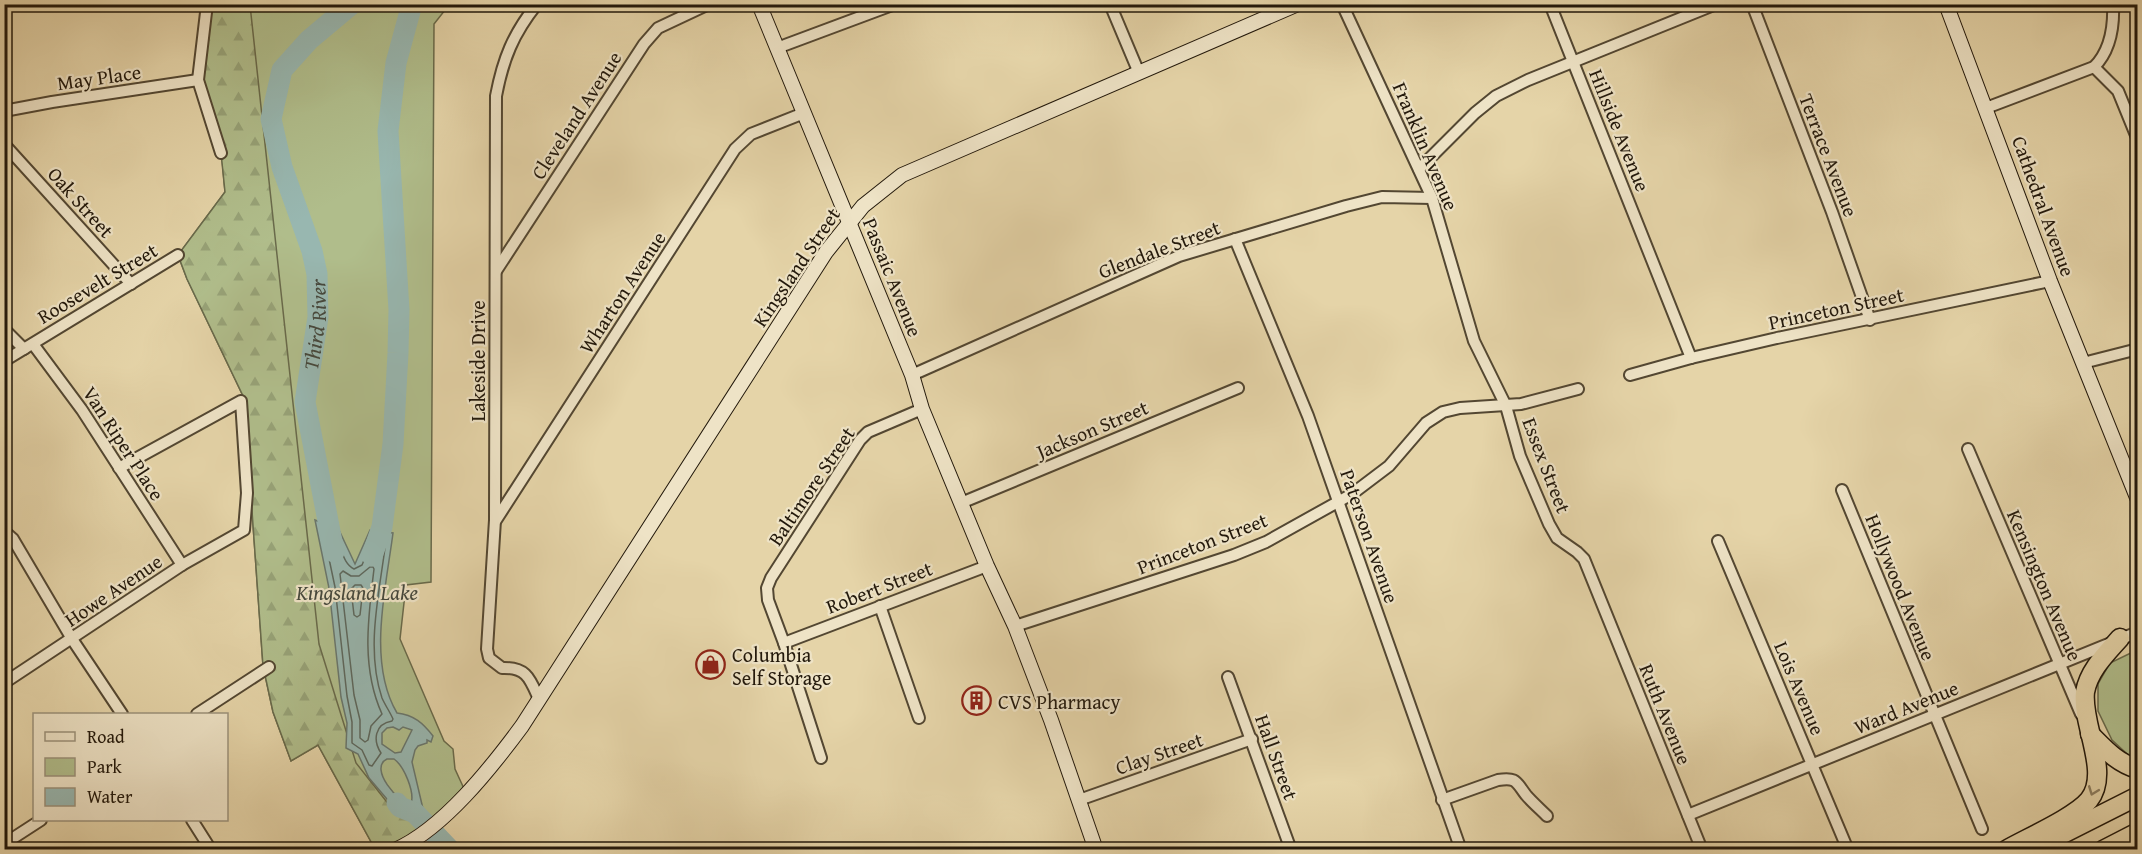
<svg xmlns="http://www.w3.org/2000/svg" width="2142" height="854" font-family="'Gentium Book Plus',serif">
  <defs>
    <pattern id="forest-firs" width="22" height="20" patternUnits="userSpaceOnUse" patternTransform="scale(1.5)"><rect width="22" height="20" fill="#b0bd8b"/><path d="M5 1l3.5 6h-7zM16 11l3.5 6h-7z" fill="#97a277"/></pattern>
  </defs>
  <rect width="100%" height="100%" fill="#e5d4a8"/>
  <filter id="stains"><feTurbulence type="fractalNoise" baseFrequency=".00333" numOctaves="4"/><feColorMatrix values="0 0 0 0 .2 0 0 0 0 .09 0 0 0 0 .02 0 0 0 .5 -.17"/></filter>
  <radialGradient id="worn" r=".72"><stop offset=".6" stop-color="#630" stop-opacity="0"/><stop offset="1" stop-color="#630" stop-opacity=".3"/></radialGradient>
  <g fill="#b0bd8b" stroke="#696a4b" stroke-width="1.5">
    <polygon points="208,5 449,5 434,24 431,582 406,585 400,639 444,741 453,749 455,769 466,793 435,823 426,814 387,849 375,849 318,745 291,761 273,712 263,666 244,398 187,279 178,255 225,192"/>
    <polygon points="2137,650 2137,763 2112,740 2098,711 2098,684 2110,663"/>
  </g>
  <polygon fill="url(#forest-firs)" stroke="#696a4b" stroke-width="1.5" points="208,5 250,5 319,644 356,763 397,815 413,822 421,835 395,849 375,849 318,745 291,761 273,712 263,666 244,398 187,279 178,255 225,192 221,153 199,81"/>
  <path fill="#98b7b0" stroke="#69776e" stroke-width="1.5" fill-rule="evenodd" d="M315,520l24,10 16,34 15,-34 23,3c-7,55 -26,129 4,180 17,2 26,10 36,23l-2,6 -4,-2v3l-9,3 -3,4 -3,12 12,51 -10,8 -6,-6 -8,-2 -8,-8 -23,-27 -11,-24 -12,-6 1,-25 -6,-26 -12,-109zM393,727l6,3 4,-3 9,3 -11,22 -6,1 -13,-9v-11l5,-5zM387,759h7c10,7 21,33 17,45 -12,0 -43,-36 -24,-45z"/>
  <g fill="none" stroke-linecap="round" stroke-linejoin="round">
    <g stroke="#5d685e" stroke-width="1.5">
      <path d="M329,532c13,7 11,30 25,37l8,-4 12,-28 9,1 3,2c-6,51 -21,108 -4,158 3,7 8,14 11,21l-1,2c-18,3 -19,20 -11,32l-9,13 -3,-1 -7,-15 -10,-7v-21l-5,-26 -12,-109 -11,-52z"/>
      <path d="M370,567h3l1,2c-6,49 -13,99 8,145l-11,12 -3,14 -3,2 -5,-4v-18l-6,-25 -14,-121 3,-3 8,5h8z"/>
      <polygon points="355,585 361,585 363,588 360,615 357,617 354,615 351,589"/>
    </g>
    <g stroke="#98b7b0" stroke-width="21">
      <path id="s1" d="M334,552l-29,-150 13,-85 -1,-43 -5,-23 -30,-84 -11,-48 11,-49 27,-30 43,-36"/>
      <polyline points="372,556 382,527 393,444 398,353 399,310 388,131 396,63 412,4"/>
      <polyline points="397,803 400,807 415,813 450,850"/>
    </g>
    <defs>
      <g id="street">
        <polyline points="207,4 198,80 221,153"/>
        <path d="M537,4c-24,30 -34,55 -41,92l-1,424 -8,129 2,9 13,10c25,-1 28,11 37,31"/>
        <polyline points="1110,4 1139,73"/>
        <polyline points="1342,4 1432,198 1474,341 1506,406 1520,456 1549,524 1557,538 1577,552 1584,559 1702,850"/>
        <polyline points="1550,4 1691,358"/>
        <polyline points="1752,4 1832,212 1870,320"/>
        <polyline points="777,48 895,4"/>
        <polyline points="2094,67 2118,91 2138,140"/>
        <path d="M1986,108l108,-41c16,-16 20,-41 19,-63"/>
        <polyline points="4,111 52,102 198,80"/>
        <polyline points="4,144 131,284"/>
        <polyline points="1419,169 1475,113 1496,96 1528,80 1716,4"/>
        <polyline points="1235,239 1308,416 1461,850"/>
        <polyline points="496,271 644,44 658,28 709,4"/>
        <polyline points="4,329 24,349"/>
        <polyline points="33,344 82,410 182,565"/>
        <polyline points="4,361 178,255"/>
        <polyline points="2083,363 2138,349"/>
        <polyline points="912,375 1179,256 1346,206 1382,197 1432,198"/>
        <polyline points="1630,375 1691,358 1777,338 2050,281"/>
        <polyline points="1968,449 2081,714"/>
        <polyline points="1842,490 1982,829"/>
        <polyline points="961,503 1238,388"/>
        <polyline points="496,520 735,149 751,134 804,113"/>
        <polyline points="4,531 13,539 72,639 122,714"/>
        <polyline points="1718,541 1848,850"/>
        <polyline points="880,606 919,718"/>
        <polyline points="1015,626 1234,555 1266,542 1352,494 1389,466 1426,423 1443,412 1460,408 1521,404 1578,389"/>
        <polyline points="784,643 987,566"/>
        <polyline points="1228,677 1291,850"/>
        <polyline points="4,683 182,565 244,530 247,493 241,401 119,468"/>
        <polyline points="197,714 269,667"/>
        <polyline points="821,758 784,643 768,600 767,588 771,578 860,440 868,432 922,409"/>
        <polyline points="1079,800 1252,739"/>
        <path d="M1442,800l56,-20c19,-3 18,2 28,15 6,7 14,14 21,21"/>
        <polyline points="1688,815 2138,632"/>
        <polyline points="192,820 211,850"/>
        <polyline points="4,844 41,820"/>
      </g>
      <g id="secondary">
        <polyline points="759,4 912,375 922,409 987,566 1015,626 1051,720 1096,850"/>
        <polyline points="1946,4 2050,281 2138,500"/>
        <path d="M395,850c48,-21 96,-82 127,-124l304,-474 37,-46 39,-31 396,-171"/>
      </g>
      <g id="highway">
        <path d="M2090,734c15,15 27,29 48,35"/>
        <path d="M2006,850c21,-12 69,-33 83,-50 22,-27 -8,-76 -4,-108 4,-22 21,-38 35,-54"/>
        <polyline points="2031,850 2138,796"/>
        <polyline points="2103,850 2138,832"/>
      </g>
    </defs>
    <use href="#street" stroke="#534732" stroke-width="14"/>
    <use href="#secondary" stroke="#22180b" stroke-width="16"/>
    <use href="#highway" stroke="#22180b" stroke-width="21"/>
    <use href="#street" stroke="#eee3c6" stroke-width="10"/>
    <use href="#secondary" stroke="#eee3c6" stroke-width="14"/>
    <use href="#highway" stroke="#e5d4a8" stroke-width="18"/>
  </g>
  <defs><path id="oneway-chevron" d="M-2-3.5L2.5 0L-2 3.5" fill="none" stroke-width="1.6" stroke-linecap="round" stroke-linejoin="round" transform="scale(1.5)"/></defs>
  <use stroke="#8d7f61" href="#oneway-chevron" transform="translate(2093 791) rotate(111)"/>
  <defs>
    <symbol id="shop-ring" viewBox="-11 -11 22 22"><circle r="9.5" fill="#eee3c6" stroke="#8f2418" stroke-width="1.5"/><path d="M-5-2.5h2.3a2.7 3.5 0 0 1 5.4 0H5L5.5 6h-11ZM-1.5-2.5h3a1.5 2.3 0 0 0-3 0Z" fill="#8f2418"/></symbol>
    <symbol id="building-ring" viewBox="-11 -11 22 22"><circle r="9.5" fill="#eee3c6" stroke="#8f2418" stroke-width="1.5"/><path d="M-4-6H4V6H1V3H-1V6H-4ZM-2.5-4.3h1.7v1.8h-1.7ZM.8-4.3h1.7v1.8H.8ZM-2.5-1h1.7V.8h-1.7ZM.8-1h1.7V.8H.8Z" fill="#8f2418"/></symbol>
  </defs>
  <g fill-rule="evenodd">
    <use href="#shop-ring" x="694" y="648" width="33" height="33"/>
    <use href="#building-ring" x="960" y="684" width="33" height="33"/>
  </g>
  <g text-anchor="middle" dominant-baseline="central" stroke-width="4.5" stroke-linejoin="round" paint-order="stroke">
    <g font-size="20" fill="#22180b" stroke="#eee3c6">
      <text transform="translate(99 77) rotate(-8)">May Place</text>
      <text transform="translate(576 115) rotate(-57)">Cleveland Avenue</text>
      <text transform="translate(1620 130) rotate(68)">Hillside Avenue</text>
      <text transform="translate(1426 146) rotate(67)">Franklin Avenue</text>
      <text transform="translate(1829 155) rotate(69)">Terrace Avenue</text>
      <text transform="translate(81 202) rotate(48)">Oak Street</text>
      <text transform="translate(2044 206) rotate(70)">Cathedral Avenue</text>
      <text transform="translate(1159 249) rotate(-21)">Glendale Street</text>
      <text transform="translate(796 267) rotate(-56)">Kingsland Street</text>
      <text transform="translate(893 277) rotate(68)">Passaic Avenue</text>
      <text transform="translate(97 283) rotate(-31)">Roosevelt Street</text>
      <text transform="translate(622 292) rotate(-57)">Wharton Avenue</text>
      <text transform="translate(1836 308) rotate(-12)">Princeton Street</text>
      <text transform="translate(477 361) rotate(-90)">Lakeside Drive</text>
      <text transform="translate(1092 429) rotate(-23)">Jackson Street</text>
      <text transform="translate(124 443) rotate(57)">Van Riper Place</text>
      <text transform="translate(1547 465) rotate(69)">Essex Street</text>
      <text transform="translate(811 486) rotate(-56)">Baltimore Street</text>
      <text transform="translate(1370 536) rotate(71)">Paterson Avenue</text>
      <text transform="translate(1202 543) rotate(-21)">Princeton Street</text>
      <text transform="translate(2045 585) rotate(67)">Kensington Avenue</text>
      <text transform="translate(879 587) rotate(-21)">Robert Street</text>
      <text transform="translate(1901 587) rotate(68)">Hollywood Avenue</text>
      <text transform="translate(113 590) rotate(-34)">Howe Avenue</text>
      <text transform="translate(1800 688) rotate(67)">Lois Avenue</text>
      <text transform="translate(1906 707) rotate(-22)">Ward Avenue</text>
      <text transform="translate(1666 714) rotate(68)">Ruth Avenue</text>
      <text transform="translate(1159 753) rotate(-19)">Clay Street</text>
      <text transform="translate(1277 757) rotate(70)">Hall Street</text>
    </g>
    <g font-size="20" fill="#22180b" stroke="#eee3c6" text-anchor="start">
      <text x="732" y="654">Columbia<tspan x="732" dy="23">Self Storage</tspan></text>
      <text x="998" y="701">CVS Pharmacy</text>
    </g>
    <g font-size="21" font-style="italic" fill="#45483d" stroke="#eee3c6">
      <text stroke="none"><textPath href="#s1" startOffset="231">Third River</textPath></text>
      <text x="357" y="592">Kingsland Lake</text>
    </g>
  </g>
  <rect width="2142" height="854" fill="none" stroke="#e5d4a8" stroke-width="24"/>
  <rect x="6" y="6" width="2130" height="842" fill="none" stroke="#22180b" stroke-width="3"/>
  <rect x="12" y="12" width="2118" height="830" fill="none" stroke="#22180b" stroke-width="1.5"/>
  <rect x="33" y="713" width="195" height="108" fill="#eee3c6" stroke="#9c927b" stroke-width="1.5"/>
  <rect x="45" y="732" width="30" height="9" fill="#eee3c6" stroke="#9c927b" stroke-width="1.5"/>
  <text x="87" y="743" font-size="18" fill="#22180b">Road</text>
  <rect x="45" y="758" width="30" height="18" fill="#b0bd8b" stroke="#9c927b" stroke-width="1.5"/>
  <text x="87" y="773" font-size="18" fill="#22180b">Park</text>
  <rect x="45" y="788" width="30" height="18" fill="#98b7b0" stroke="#9c927b" stroke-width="1.5"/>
  <text x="87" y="803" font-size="18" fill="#22180b">Water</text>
  <rect width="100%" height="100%" filter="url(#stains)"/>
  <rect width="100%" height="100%" fill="url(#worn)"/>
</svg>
